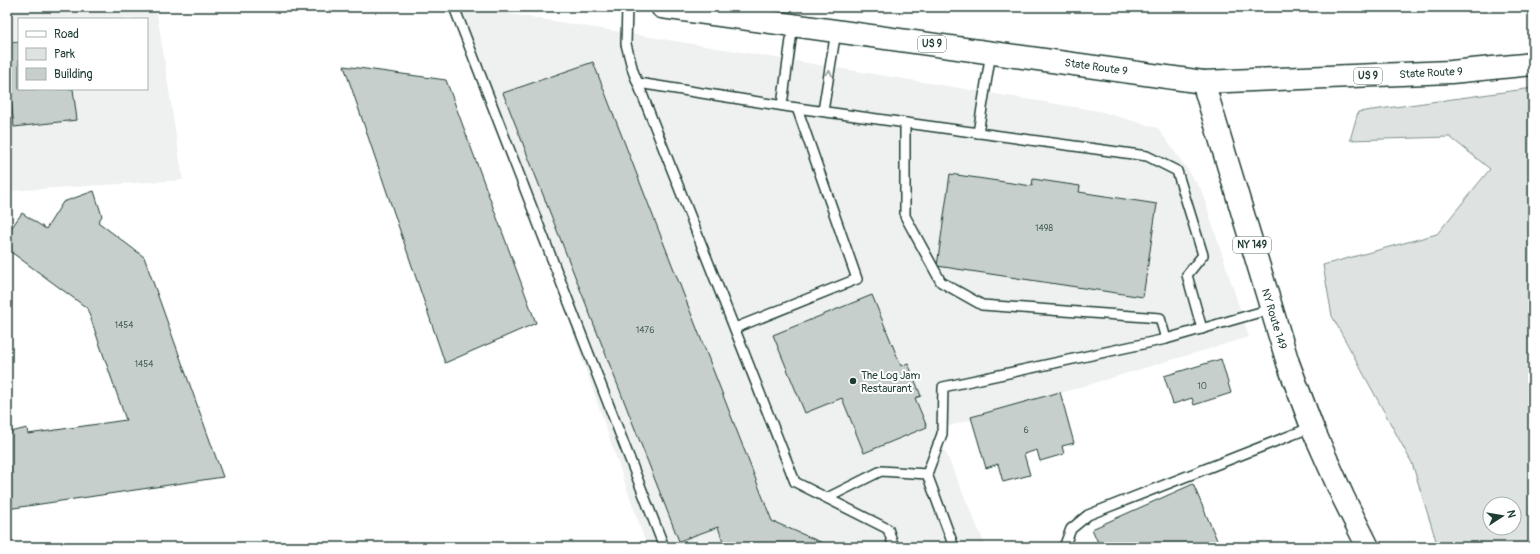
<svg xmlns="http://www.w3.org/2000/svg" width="1540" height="554" font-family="Pangolin,sans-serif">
  <rect width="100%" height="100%" fill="#fff"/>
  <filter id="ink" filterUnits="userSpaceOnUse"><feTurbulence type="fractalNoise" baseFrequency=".025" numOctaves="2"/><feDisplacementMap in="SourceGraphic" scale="8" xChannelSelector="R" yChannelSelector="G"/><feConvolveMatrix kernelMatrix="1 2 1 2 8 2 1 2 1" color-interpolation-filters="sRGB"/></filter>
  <g filter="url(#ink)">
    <g fill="#eef1f0" fill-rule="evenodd">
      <path d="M7,7h149l27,173 -176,11zM19,19h128v70h-128z"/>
      <polygon points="461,7 468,7 1099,111 1158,128 1201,189 1249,337 936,430 986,547 647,547"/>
    </g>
    <path fill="#dee3e2" stroke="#7e908b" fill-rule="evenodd" d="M1533,88v459h-95l-26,-84 -80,-147 -9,-51 114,-31 53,-65 -40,-32 -100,3 8,-28zM1490,504h24v24h-24z"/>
    <g fill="#c7cfcc" stroke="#1f3d34">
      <polygon points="19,42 19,89 73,89 77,120 14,127 7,63 7,43"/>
      <polygon points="593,62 772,521 832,547 725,547 718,527 679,541 503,93"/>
      <polygon points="344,66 446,80 536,323 445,363"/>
      <polygon points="950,174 1032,186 1033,179 1080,186 1079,192 1157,204 1143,297 937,266"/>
      <polygon points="94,191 102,216 98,222 144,257 223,477 7,509 7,433 27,428 28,434 126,420 87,308 7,249 7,234 22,213 46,229 63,202"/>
      <polygon points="872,295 901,366 908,363 921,396 915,398 927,427 864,453 842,398 805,413 773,335"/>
      <polygon points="1221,359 1231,393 1194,405 1192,398 1173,404 1164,376"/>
      <polygon points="1060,392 1074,443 1062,446 1064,454 1040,461 1037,450 1024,454 1030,475 1003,482 998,464 986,468 971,417"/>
      <polygon points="1193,484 1220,547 1100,547 1092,529"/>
    </g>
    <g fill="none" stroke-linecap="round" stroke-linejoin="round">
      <defs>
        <g id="service">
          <polyline points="454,7 664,547"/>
          <polyline points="627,7 626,44 633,71 795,482 888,529 894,547"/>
          <polyline points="638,83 797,108 1147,156 1177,171 1203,255 1187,275 1202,329"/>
          <polyline points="782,105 793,25"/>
          <polyline points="823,111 836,31"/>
          <polyline points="905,123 905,216 941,282 982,305 1160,318 1166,339"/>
          <polyline points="978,133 991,52"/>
          <polyline points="735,328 857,279 797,108"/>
          <polyline points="927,474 942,434 943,387 1166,339 1271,309"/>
          <polyline points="827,498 881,471 927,474 954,547"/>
          <polyline points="1064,547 1071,529 1088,515 1312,427"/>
        </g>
        <polyline id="primary" points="1203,82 1451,72 1533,64"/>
        <polyline id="trunk" points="662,7 1203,82 1288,363 1312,427 1343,497 1368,547"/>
      </defs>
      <use href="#service" stroke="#1f3d34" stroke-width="12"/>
      <use href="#primary" stroke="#1f3d34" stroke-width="25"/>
      <use href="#trunk" stroke="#1f3d34" stroke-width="25"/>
      <use href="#service" stroke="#fff" stroke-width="9"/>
      <use href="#primary" stroke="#fff" stroke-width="22"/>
      <use href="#trunk" stroke="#fff" stroke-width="22"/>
    </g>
    <defs><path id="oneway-chevron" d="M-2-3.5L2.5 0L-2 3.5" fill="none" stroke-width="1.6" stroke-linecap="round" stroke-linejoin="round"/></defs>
    <use stroke="#8f9e9a" href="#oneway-chevron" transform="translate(829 73) rotate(-81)"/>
  </g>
  <circle fill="#1f3d34" stroke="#fff" stroke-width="1.5" cx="853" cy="381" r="4"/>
  <g text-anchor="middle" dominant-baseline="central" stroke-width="4" stroke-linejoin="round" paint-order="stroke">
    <g font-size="9" fill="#49625a">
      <text x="1044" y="228">1498</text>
      <text x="124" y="325">1454</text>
      <text x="645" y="330">1476</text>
      <text x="144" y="364">1454</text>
      <text x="1202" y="386">10</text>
      <text x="1026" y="430">6</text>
    </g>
    <g fill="#fff" stroke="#627771" stroke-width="1">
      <rect x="918" y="36" width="28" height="16" rx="3"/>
      <rect x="1354" y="68" width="28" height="16" rx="3"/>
      <rect x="1233" y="237" width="38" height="16" rx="3"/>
    </g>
    <g font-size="10" font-weight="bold" fill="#1f3d34">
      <text x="932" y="44">US 9</text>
      <text x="1368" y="76">US 9</text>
      <text x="1252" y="245">NY 149</text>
    </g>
    <g font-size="11" fill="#1f3d34" stroke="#fff">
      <text transform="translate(1096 67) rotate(8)">State Route 9</text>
      <text transform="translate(1431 73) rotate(-3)">State Route 9</text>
      <text transform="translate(1274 319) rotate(73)">NY Route 149</text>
    </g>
    <g font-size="11" fill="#1f3d34" stroke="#fff" text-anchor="start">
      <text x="861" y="375">The Log Jam<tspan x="861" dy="13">Restaurant</tspan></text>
    </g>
  </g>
  <rect width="1540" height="554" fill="none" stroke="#fff" stroke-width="24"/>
  <rect x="12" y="12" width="1516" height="530" fill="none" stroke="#1f3d34" stroke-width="1.5" filter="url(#ink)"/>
  <rect x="18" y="18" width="130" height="72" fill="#ffffff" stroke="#a5b1ae"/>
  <rect x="26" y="31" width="20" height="6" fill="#ffffff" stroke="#a5b1ae"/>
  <text x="54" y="38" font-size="12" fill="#1f3d34">Road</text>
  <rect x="26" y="48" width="20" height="12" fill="#dee3e2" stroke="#a5b1ae"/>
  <text x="54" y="58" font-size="12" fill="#1f3d34">Park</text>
  <rect x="26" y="68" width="20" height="12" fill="#c7cfcc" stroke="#a5b1ae"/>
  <text x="54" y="78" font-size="12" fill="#1f3d34">Building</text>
  <g transform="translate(1502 516) rotate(78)"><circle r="19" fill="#ffffff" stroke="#a5b1ae"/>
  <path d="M0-3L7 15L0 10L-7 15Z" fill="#1f3d34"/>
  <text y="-6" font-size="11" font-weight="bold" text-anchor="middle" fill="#1f3d34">N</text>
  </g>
</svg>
